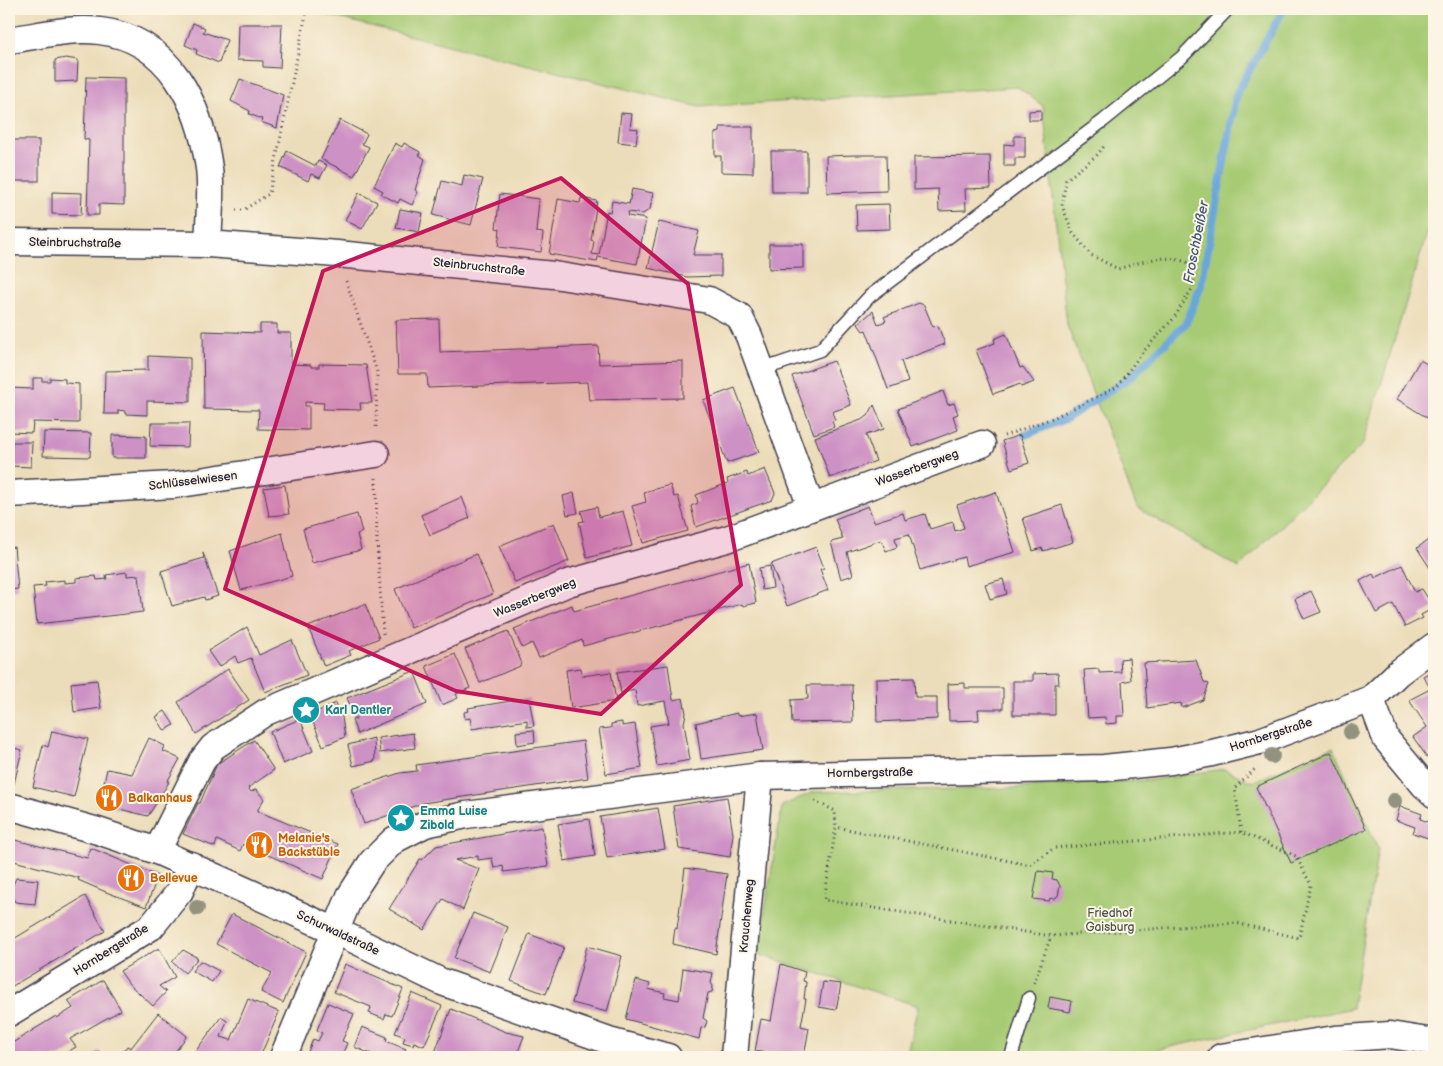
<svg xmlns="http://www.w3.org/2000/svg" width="1443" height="1066" font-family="'Balsamiq Sans',sans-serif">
  <rect width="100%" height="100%" fill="#fcf5e5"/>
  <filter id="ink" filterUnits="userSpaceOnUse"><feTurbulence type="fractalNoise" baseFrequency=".02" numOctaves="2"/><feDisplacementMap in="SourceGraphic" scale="10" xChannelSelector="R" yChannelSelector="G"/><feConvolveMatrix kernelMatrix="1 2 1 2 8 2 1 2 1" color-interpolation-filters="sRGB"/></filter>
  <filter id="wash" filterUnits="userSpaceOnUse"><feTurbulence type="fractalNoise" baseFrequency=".0096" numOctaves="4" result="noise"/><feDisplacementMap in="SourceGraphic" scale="20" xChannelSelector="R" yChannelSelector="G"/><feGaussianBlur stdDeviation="1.12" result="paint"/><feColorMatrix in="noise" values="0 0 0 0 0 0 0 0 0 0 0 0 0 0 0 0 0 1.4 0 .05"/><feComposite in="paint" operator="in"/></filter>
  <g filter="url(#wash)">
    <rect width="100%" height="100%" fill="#ecddba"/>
    <g fill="#a7cb75" stroke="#647658">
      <polygon points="314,9 1434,9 1434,210 1363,444 1239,568 1137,508 1067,325 1043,106 1018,87 699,107 318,13"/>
      <polygon points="1333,747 1378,849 1352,1008 1123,1057 906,1057 918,1006 758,954 782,806 813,792 1018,788 1151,780 1224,769 1252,782"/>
    </g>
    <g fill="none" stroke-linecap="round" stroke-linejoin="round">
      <polyline stroke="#69a6da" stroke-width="8" points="1025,435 1067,418 1131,377 1186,323 1201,286 1237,92 1284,9"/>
    </g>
    <g id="blocks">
      <g fill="#cd91c5">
        <polygon points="193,23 205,28 203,32 227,40 219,63 196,54 197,50 185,45"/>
        <polygon points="238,24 282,24 280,68 263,67 263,61 237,60"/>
        <polygon points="66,58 78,60 77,81 55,82 55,60"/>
        <polygon points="86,77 124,78 124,205 99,204 99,215 87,215 89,140 84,139"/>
        <polygon points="240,79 283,95 277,128 261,122 262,119 249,114 250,111 231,101"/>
        <polygon points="1041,110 1041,120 1029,120 1029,111"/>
        <polygon points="621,113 632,114 630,128 638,129 636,144 618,142"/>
        <polygon points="340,120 367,134 362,144 369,147 354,176 321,159"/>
        <polygon points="720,127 753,127 753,173 721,172 721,156 715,156 715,133 720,132"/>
        <polygon points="1014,136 1025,136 1025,158 1015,158 1015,166 1004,166 1004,144 1014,145"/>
        <rect x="9" y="140" width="30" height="41"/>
        <polygon points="395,143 402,147 404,143 420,152 419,155 425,159 415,190 418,192 412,205 400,199 398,203 381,194 383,191 374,186"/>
        <polygon points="287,151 316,166 318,161 327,165 320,178 311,174 308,181 280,167"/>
        <polygon points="771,151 807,151 807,192 772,192"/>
        <polygon points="856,155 886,155 887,191 827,193 826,156"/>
        <polygon points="990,156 991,188 965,189 966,210 939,211 938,189 914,190 914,157"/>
        <polygon points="464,175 483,179 471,225 433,215 442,181 462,186"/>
        <polygon points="632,189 653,193 650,209 643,214 628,212 627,216 646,219 637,264 598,257 597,262 549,254 558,199 580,203 581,198 597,201 591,240 594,241 592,254 599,255 607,211 610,212 612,201 629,204"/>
        <polygon points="52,192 82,193 81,215 52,214"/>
        <polygon points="359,193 377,202 362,229 345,220"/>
        <polygon points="500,194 539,199 536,232 543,233 541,252 498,247 500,229 496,228"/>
        <polygon points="889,204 890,229 857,230 856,205"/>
        <polygon points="400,209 423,213 419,232 396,228"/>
        <polygon points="659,222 699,231 693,255 721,255 721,276 687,277 648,268"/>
        <polygon points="769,244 803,244 803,268 769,269"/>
        <polygon points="919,303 924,305 933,327 938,326 945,344 901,361 908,382 888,389 866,330 863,331 858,324 873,311 878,324 886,321 884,317"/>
        <polygon points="439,319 440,352 598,346 599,364 683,361 683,398 589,400 587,382 428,388 427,374 398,374 396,320"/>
        <polygon points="260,324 277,324 277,333 291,333 291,364 311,365 311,367 319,367 319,364 366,365 372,403 360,403 361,410 323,409 324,403 305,402 305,406 309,406 309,430 258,429 259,410 204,409 203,331 260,333"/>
        <polygon points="1006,334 1020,368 1023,367 1034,382 1021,387 1020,384 993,394 976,350 995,343 994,339"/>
        <polygon points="148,356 190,358 190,402 147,401 147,415 125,414 125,411 118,410 118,414 104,414 105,371 148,370"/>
        <polygon points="1420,360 1434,368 1434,422 1397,399"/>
        <polygon points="834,361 851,405 832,412 835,420 832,421 834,427 814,434 792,376"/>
        <polygon points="33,378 42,378 42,381 50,381 50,378 65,379 65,383 79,384 79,423 33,422 32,433 9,432 9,388 33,389"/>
        <polygon points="735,388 759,452 727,463 703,400"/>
        <polygon points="943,391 948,405 954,403 958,414 953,416 958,430 913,447 898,409"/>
        <polygon points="874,405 884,429 866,435 876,461 830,478 815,437 861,420 868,416"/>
        <polygon points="151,423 189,423 188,447 150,446"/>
        <polygon points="44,432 91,433 90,457 43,456"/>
        <polygon points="112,435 146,436 146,458 112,458"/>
        <polygon points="1020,435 1029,463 1011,469 1002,441"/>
        <polygon points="12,442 32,442 31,467 11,466"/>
        <polygon points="765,469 775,493 772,500 696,527 691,506 698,503 696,495 728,483 727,479 747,472 748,476"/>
        <polygon points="285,485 289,514 269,516 264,488"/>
        <polygon points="670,485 674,497 678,496 688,531 643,543 632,506 646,502 644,492"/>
        <polygon points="996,492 1015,552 966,566 964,557 920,570 909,534 895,538 897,547 886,551 881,540 847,552 853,575 841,579 831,542 843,539 835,519 868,506 874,522 903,513 905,520 925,514 930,529 953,522 955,531 964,528 957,505"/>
        <polygon points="574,493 578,513 567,515 563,496"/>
        <polygon points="462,497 470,518 430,535 421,515"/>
        <polygon points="1062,505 1073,542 1043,551 1042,548 1033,551 1023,518"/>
        <polygon points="597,507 599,517 623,511 632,546 587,558 579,522 584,521 581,511"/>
        <polygon points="357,514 362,532 357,534 361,550 312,563 303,529"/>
        <polygon points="554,523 569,561 515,583 499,546"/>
        <polygon points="282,533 292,576 241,590 230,551"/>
        <polygon points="1434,536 1434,574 1417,548"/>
        <polygon points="14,547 18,589 9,590 9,548"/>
        <polygon points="816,547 824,568 820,569 828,590 787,606 771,564"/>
        <polygon points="203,553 218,596 205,600 204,597 172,606 161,571 204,558"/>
        <polygon points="476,554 493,594 411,628 395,589"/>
        <polygon points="749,563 756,603 743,606 742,604 583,646 582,640 539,658 532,643 522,648 514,629 572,605 574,611"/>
        <polygon points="1402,565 1415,592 1422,589 1434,608 1421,615 1423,618 1405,627 1393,604 1376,613 1360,581 1373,574 1375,578"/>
        <polygon points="770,566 773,588 762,590 759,568"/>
        <polygon points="127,572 127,576 139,575 143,612 37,624 33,587 46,586 45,582 65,580 65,583 76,582 76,578 96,576 97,580 107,579 106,575"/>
        <polygon points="1003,579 1007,594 990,599 985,584"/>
        <polygon points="1311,591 1321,612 1304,619 1295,599"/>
        <polygon points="365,604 379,638 349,651 351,655 324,666 308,627"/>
        <polygon points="247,627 259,655 292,640 307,675 265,692 251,658 238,663 235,656 219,667 208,651"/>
        <polygon points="508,631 521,661 520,666 480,683 465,649"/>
        <polygon points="455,654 470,688 456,694 458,698 442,705 426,666"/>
        <polygon points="1129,658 1131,680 1122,682 1124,716 1117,716 1117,723 1106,724 1105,717 1088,718 1084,670 1099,669 1099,673 1121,672 1120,659"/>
        <polygon points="1196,660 1204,682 1209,684 1203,700 1182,708 1181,703 1147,708 1144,663"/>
        <polygon points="668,665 673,700 683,698 686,713 684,723 690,760 657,766 650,726 669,723 665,701 637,706 635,690 621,693 617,672"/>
        <polygon points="581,668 582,676 611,672 616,701 571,708 566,670"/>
        <polygon points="228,669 249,700 196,734 178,702"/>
        <polygon points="1434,670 1434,683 1429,686 1423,676"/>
        <polygon points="414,671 427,704 357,734 352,720 356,719 347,698"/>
        <polygon points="1058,673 1059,684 1055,684 1055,715 1013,715 1013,681 1033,681 1033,674"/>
        <polygon points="914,678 915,697 937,697 937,719 877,722 876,679"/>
        <polygon points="97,680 101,708 74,712 71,683"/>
        <polygon points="965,683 965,688 1003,688 1003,709 978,709 979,720 949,721 948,684"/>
        <polygon points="807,685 852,685 853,722 792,723 791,700 808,699"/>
        <polygon points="1434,687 1434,750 1427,757 1413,737 1427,727 1409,700"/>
        <polygon points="529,698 534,726 527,727 527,720 472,729 470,718 465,719 464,712 469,711 468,708"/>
        <polygon points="336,703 342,717 345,737 323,746 310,715"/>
        <polygon points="165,711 174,725 165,731 156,717"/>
        <polygon points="737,713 737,716 757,713 763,750 701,759 696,723"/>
        <polygon points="300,719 313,751 283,764 270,732"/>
        <polygon points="622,722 622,726 635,724 642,768 606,774 599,729 611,728 611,724"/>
        <polygon points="534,730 535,742 517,745 516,732"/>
        <polygon points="52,731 88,739 74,797 33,787 43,745 48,747"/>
        <polygon points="413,733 415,748 380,753 378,738"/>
        <polygon points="149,738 165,746 163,751 180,759 167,782 169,782 148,816 99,804 107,769 132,774"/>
        <polygon points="374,738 375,761 353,766 348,745"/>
        <polygon points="254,740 274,770 248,788 251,792 256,789 264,799 257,811 338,844 323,879 243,844 240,851 217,840 215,847 183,834 198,803 200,803 217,764"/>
        <polygon points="583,741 588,778 423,803 364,824 351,789 400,773 417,771 416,765"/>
        <polygon points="9,747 22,750 14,784 9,783"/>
        <polygon points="1331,752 1366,829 1291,863 1256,787"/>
        <polygon points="727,797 733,834 730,857 679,849 673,806"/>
        <polygon points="1400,806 1422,814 1420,819 1434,824 1434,840 1413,833 1415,827 1396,820"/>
        <polygon points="658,808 665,849 607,858 600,817"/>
        <polygon points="589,819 595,856 564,861 558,824"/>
        <polygon points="542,827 548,866 504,872 503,866 494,868 492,858 478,860 478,856 455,860 479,869 463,910 443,899 424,930 389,909 420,859 422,860 436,846"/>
        <polygon points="9,832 11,839 87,858 91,848 158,876 146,907 106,892 78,880 79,878 10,860 9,864"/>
        <polygon points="685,868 727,874 716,954 673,944 675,928 677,929"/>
        <polygon points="1038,871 1053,873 1052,879 1057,880 1060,886 1058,896 1054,899 1050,898 1049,901 1033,899"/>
        <polygon points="16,878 38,880 35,904 15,902 10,892"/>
        <polygon points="85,896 105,931 9,988 9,934 12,940"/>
        <polygon points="473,913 508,927 490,972 454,958"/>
        <polygon points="232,914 306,952 283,1003 261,992 272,973 216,944"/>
        <polygon points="529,934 564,947 546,994 511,981"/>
        <polygon points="587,946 622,956 607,1012 572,1003"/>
        <polygon points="159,948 175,977 159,986 166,992 153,1006 129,984 120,971"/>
        <polygon points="183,950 198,958 185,973 172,962"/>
        <polygon points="200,961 219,971 212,982 192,971"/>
        <polygon points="345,964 403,989 392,1016 386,1014 384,1019 369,1013 371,1007 334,992"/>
        <polygon points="781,964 805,972 803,981 806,982 804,999 806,999 801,1026 809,1028 804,1057 789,1057 755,1051 761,1019 771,1021"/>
        <polygon points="683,968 713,973 711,983 713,986 712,992 708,993 703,1018 707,1021 705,1027 701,1028 699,1039 626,1019 636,980 650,984 648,989 665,993 664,997 679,1000"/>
        <polygon points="103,980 121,1010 70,1039 76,1047 59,1057 9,1057 9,1045 56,1016 57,1018 73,1008 68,1001"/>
        <polygon points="823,982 841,984 836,1010 819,1007"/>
        <polygon points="412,993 442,1006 424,1046 414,1042 413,1045 403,1042 405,1037 395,1033"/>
        <polygon points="1050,997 1072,1001 1070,1012 1048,1008"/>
        <polygon points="248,999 279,1012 260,1057 208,1057 195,1052 221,1017 227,1021 221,1037 231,1040"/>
        <polygon points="328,1003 354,1014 342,1041 347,1043 341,1057 306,1057 313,1039 318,1041 322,1033 317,1030"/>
        <polygon points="451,1009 506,1032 524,1036 516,1057 481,1057 472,1054 471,1057 440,1057 434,1055"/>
        <polygon points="158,1013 187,1036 171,1057 118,1057 127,1046 131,1048"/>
        <polygon points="362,1027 387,1037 386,1041 406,1049 402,1057 379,1057 354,1047"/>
        <polygon points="98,1051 106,1057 92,1057"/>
      </g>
    </g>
  </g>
  <g filter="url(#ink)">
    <use href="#blocks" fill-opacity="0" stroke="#403e4e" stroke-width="1"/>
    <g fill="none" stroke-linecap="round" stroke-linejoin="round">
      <defs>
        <g id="lane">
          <polyline points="761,370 820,350 870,296 1103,121 1182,57 1228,9"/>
          <polyline points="1011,1057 1029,998"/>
        </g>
        <g id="street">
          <path d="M9,40c29,-4 61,-13 91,-9 70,8 100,73 109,137 3,24 0,51 -1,76"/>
          <polyline points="9,242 208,244 337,254 554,275 709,300 739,316 749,336 811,507"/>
          <polyline points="9,494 174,485 376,454"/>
          <polyline points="1371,699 1386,739 1424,785 1434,794"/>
          <polyline points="9,806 98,831 157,851 336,931 442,982 609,1041 668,1057"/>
          <polyline points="157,851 202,761 213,747 266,712 568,583 727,539 982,444"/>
          <polyline points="9,1013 151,927 180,891 191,865"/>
          <polyline points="283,1057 350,896 372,862 394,840 425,824 466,815 760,776 1104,768 1171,761 1212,753 1260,741 1371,699 1398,673 1434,646"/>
          <polyline points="734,1057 760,776"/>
          <polyline points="1221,1057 1335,1039 1390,1035 1434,1042"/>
        </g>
      </defs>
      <use href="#lane" stroke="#403e4e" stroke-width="15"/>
      <use href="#street" stroke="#403e4e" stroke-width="29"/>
      <g stroke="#403e4e" stroke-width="3" stroke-dasharray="1 4" stroke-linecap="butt">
        <polyline points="236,210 243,210 269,194 307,9"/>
        <polyline points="346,281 377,372 376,429"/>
        <path d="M1004,436l51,-19 62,-30 24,-33 33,-36 18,-29 5,-22c-30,-16 -49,-7 -79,2l-27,-14 -18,-22 -11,-27 4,-26 31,-25 8,-10"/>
        <polyline points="376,478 377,541 383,634"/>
        <polyline points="815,801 835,811 836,827 824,900 1051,936 1236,923 1299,938 1311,885 1296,856 1241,832 1054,848 1030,865 836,827"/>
        <polyline points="1241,832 1235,788 1255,769"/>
        <polyline points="1432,926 1434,926"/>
        <polyline points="1034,983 1051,936"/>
      </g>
      <use href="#lane" stroke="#fff" stroke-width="12"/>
      <use href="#street" stroke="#fff" stroke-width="26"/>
    </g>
    <g fill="#93927e">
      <circle cx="1351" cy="732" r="8"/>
      <circle cx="1272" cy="756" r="8"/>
      <circle cx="1394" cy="801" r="8"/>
      <circle cx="197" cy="908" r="8"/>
    </g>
  </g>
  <path fill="#c2185b" fill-opacity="0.2" stroke="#c2185b" stroke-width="4" stroke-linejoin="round" d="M561,178l127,106 53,301 -140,129 -145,-23 -231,-102 98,-318z"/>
  <defs>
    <symbol id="sight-disc" viewBox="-11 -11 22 22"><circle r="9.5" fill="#0f9aa8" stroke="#fcf5e5"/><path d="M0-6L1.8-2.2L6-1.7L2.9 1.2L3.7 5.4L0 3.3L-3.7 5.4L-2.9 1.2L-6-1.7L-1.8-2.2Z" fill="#fff"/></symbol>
    <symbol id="restaurant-disc" viewBox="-11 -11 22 22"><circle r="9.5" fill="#e8710a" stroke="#fcf5e5"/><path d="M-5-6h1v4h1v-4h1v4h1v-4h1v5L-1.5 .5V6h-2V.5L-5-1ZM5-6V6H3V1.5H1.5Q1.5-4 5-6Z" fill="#fff"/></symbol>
  </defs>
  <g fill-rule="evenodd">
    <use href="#sight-disc" x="290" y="694" width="32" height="32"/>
    <use href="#restaurant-disc" x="93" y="782" width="32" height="32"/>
    <use href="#sight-disc" x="385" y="802" width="32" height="32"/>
    <use href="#restaurant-disc" x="243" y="829" width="32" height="32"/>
    <use href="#restaurant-disc" x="115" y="862" width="32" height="32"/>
  </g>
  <g text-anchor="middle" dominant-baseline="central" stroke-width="4" stroke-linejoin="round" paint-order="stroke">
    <g font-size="12" fill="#22223b" stroke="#fcf5e5">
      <text transform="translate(75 243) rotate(1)">Steinbruchstraße</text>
      <text transform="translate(479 267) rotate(6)">Steinbruchstraße</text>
      <text transform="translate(917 468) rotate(-20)">Wasserbergweg</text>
      <text transform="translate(193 481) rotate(-7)">Schlüsselwiesen</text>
      <text transform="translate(535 598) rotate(-22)">Wasserbergweg</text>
      <text transform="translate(1271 735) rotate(-18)">Hornbergstraße</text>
      <text transform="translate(870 773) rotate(-1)">Hornbergstraße</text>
      <text transform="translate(747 916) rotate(-85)">Krauchenweg</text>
      <text transform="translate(338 933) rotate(25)">Schurwaldstraße</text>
      <text transform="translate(111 950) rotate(-32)">Hornbergstraße</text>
    </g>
    <g font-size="12" font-weight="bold" fill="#0d838f" stroke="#fcf5e5" text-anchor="start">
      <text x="325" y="710">Karl Dentler</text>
      <text x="420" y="811">Emma Luise<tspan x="420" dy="14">Zibold</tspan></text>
    </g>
    <g font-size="12" font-weight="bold" fill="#c56008" stroke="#fcf5e5" text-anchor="start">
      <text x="128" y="798">Balkanhaus</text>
      <text x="278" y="838">Melanie's<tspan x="278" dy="14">Backstüble</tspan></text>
      <text x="150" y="878">Bellevue</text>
    </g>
    <g font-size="12" fill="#4a554c" stroke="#fcf5e5">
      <text x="1110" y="913">Friedhof<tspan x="1110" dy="14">Gaisburg</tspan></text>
    </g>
    <g font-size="14" font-style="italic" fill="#3e577b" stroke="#fcf5e5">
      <text transform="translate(1196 242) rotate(-79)">Froschbeißer</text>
    </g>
  </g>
  <rect width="1443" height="1066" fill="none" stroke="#fcf5e5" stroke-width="30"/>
</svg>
